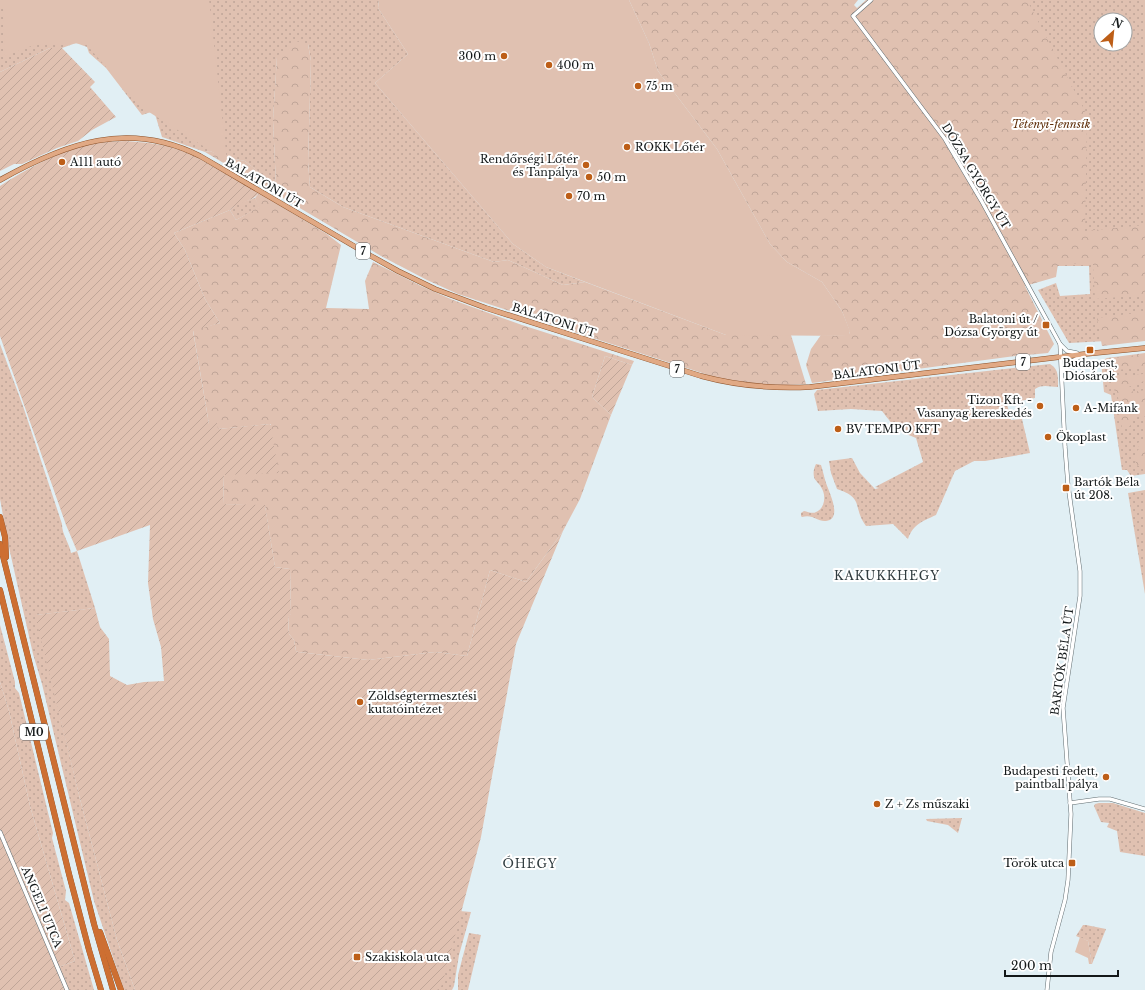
<svg xmlns="http://www.w3.org/2000/svg" width="1145" height="990" font-family="'Libre Baskerville',serif">
  <defs>
    <pattern id="grass-dots" width="8" height="8" patternUnits="userSpaceOnUse"><rect width="8" height="8" fill="#e0c1b1"/><path d="M2 2h.1M6 6h.1" fill="none" stroke="#bfa598" stroke-width="1.8" stroke-linecap="round"/></pattern>
    <pattern id="forest-crowns" width="20" height="18" patternUnits="userSpaceOnUse"><rect width="20" height="18" fill="#e0c1b1"/><path d="M2 6a3 3 0 1 1 6 0M12 15a3 3 0 1 1 6 0" fill="none" stroke="#bfa598"/></pattern>
    <pattern id="garden-furrows" width="10" height="10" patternUnits="userSpaceOnUse"><rect width="10" height="10" fill="#e0c1b1"/><path d="M-1 1l2-2M0 10L10 0M9 11l2-2" fill="none" stroke="#bfa598"/></pattern>
  </defs>
  <rect width="100%" height="100%" fill="#e1eff4"/>
  <g fill="url(#grass-dots)" fill-rule="evenodd">
    <polygon points="0,0 379,0 378,8 408,54 375,83 513,244 546,267 585,282 563,285 508,260 494,262 343,207 310,187 308,162 311,61 308,44 277,57 273,120 276,186 245,161 225,157 210,151 205,152 162,137 154,111 142,115 106,68 89,53 87,47 76,43 62,48 50,48 0,72"/>
    <path d="M877,0h268v339l-76,4 -31,-53 18,-7 4,13 30,-2 -1,-28h-33zM1101,20h24v24h-24z"/>
    <polygon points="255,198 260,207 236,220 230,210 237,204"/>
    <path d="M0,344l23,62 39,118c0,11 7,18 9,29l6,-2 18,57 -59,7 44,184 37,141 18,50h-11l-30,-89 -52,-217 -9,-30 -25,-111 -8,-44z"/>
    <polygon points="1145,353 1145,474 1131,476 1127,470 1122,470 1111,395 1104,392 1101,361 1107,358"/>
    <path d="M1050,364c9,5 8,13 8,23 -9,0 -15,-3 -23,2v9l-28,6 4,16 11,-1 8,34 -45,8h-11l-19,10 -19,44c-13,6 -23,9 -28,24l-15,-15 -27,2c-14,-19 -1,-28 -29,-37l-6,-16 -2,-12 23,-3 8,15 15,16 4,-1 -4,-1 48,-25 -7,-24c-20,-8 -21,-10 -34,-27l-31,-2 -33,2 -4,-17 3,-4z"/>
    <path d="M816,464l5,1c2,6 3,12 5,18 3,9 17,36 0,38 -9,1 -12,-7 -24,-4l-1,-1v-3l3,-2c4,1 9,3 12,1 10,-4 10,-18 5,-25 -2,-4 -6,-6 -7,-10 -1,-5 0,-9 2,-13z"/>
    <polygon points="1145,490 1145,594 1128,493"/>
    <polygon points="0,625 15,682 15,688 19,693 53,833 52,838 66,891 65,900 69,903 94,990 64,990 56,968 75,961 30,806 9,711 0,682"/>
    <polygon points="1099,803 1113,803 1145,813 1145,856 1120,852 1117,831 1107,827 1109,823 1101,822 1094,806 1095,804"/>
    <polygon points="962,818 958,833 948,825 927,821 926,819"/>
    <polygon points="448,910 471,912 459,955 454,986 452,990 429,990"/>
    <polygon points="1083,925 1086,925 1106,929 1092,964 1088,941 1076,936"/>
    <polygon points="469,933 481,935 468,990 458,990 458,975"/>
  </g>
  <g fill="url(#forest-crowns)">
    <polygon points="629,0 858,0 854,5 857,8 866,0 1027,0 1087,115 1085,231 1145,225 1145,295 1095,299 1093,264 1058,264 1056,277 1025,286 1054,344 1048,353 1015,356 812,383 806,365 811,349 821,335 848,336 850,332 842,311 822,282 787,262 770,244 717,149 658,71 649,43"/>
    <polygon points="295,41 308,44 311,61 308,162 310,187 343,207 494,262 508,260 563,285 585,282 726,335 791,335 806,384 769,386 721,379 574,332 574,329 564,324 558,322 555,325 542,322 537,315 532,313 525,311 519,314 458,294 427,280 381,256 205,152 210,151 225,157 245,161 276,185 273,120 277,56"/>
    <polygon points="259,193 327,234 341,245 326,308 369,309 365,281 373,262 421,286 453,300 522,325 634,361 632,365 605,356 592,397 611,415 580,499 563,531 526,582 490,570 467,656 435,652 368,660 298,652 296,651 294,640 289,634 288,615 291,614 290,569 275,567 265,506 223,504 224,475 271,424 218,429 209,424 193,330 220,323 205,299 185,250 174,233 230,210 236,220 259,207 255,198"/>
    <polygon points="1145,312 1145,341 1102,346 1097,318"/>
    <path d="M1145,354v13c-10,1 -34,6 -41,-1l4,-7z"/>
    <polygon points="1143,374 1145,376 1143,382 1128,387 1128,390 1134,392 1145,390 1145,417 1134,417 1130,426 1122,429 1118,397 1112,386 1119,377"/>
    <polygon points="1140,441 1145,443 1145,464 1138,466 1135,461 1135,453 1139,449 1138,443"/>
  </g>
  <g fill="#e0c1b1">
    <polygon points="0,0 209,0 227,161 141,107 85,43 34,45 5,56 3,9 0,8"/>
    <polygon points="379,0 629,0 649,43 658,71 717,149 770,244 787,262 822,282 842,311 850,331 849,336 726,335 546,267 513,244 375,83 408,54 378,8"/>
    <polygon points="1080,937 1088,941 1092,964 1089,964 1088,958 1075,952"/>
  </g>
  <g fill="url(#garden-furrows)">
    <polygon points="50,48 62,48 95,82 90,87 116,117 92,130 78,141 57,148 22,164 14,164 0,171 0,72"/>
    <path d="M126,141l23,2 18,3 24,8 68,39c-8,10 -19,8 -29,17l-56,23 11,17 20,49 15,24 -27,8 16,93 8,-1 1,6 52,-5 9,49 -55,2 -1,29 42,1 10,62 15,2 1,45 -3,2 1,18 5,6 2,11 2,1 70,8 67,-8 32,4 23,-86 36,12 37,-51 -47,113 -35,193 -39,148 -5,5h-302l-18,-50 -37,-141 -45,-184 60,-7 5,19 9,12 1,37 17,9 17,-3 20,-1 -3,-34 -8,-28 -5,-36 2,-58 -73,26 -11,-26 -66,-189v-150c25,-16 52,-31 80,-40 14,-4 31,-4 46,-5z"/>
    <polygon points="605,356 632,365 611,415 592,397"/>
    <polygon points="0,682 9,711 30,806 75,961 56,968 64,990 0,990"/>
  </g>
  <g fill="none" stroke-linecap="round" stroke-linejoin="round">
    <defs>
      <g id="minor">
        <polyline points="871,0 853,16 945,139 981,200 1060,344 1065,447 1068,485 1080,571 1080,596 1063,708 1071,814 1068,880 1065,900 1051,952 1047,990"/>
        <polyline points="1060,344 1067,351 1077,353"/>
        <polyline points="1062,372 1067,364 1083,355"/>
        <polyline points="1070,803 1099,799 1110,799 1145,809"/>
        <polyline points="0,832 67,990"/>
      </g>
      <path id="major" d="M0,180c66,-37 128,-60 200,-24l171,100 27,15 37,18 51,19 215,68c37,10 70,13 109,11l275,-33 60,-6"/>
      <g id="highway">
        <polyline points="0,517 5,537 6,557"/>
        <polyline points="0,544 94,924 113,990"/>
        <polyline points="0,590 69,874 89,950 101,990"/>
        <polyline points="100,932 121,990"/>
      </g>
    </defs>
    <use href="#minor" stroke="#606c70" stroke-width="4.5"/>
    <use href="#major" stroke="#8c5129" stroke-width="5.5"/>
    <use href="#highway" stroke="#8c5129" stroke-width="6"/>
    <use href="#minor" stroke="#fff" stroke-width="3.5"/>
    <use href="#major" stroke="#e1a984" stroke-width="4.5"/>
    <use href="#highway" stroke="#cd6f32" stroke-width="5.5"/>
  </g>
  <g fill="#bd5e17" stroke="#fff" stroke-width="1.5">
    <circle cx="504" cy="56" r="4"/>
    <circle cx="549" cy="65" r="4"/>
    <circle cx="638" cy="86" r="4"/>
    <circle cx="627" cy="147" r="4"/>
    <circle cx="62" cy="162" r="4"/>
    <circle cx="586" cy="165" r="4"/>
    <circle cx="589" cy="177" r="4"/>
    <circle cx="569" cy="196" r="4"/>
    <rect x="1042" y="321" width="8" height="8" rx="2"/>
    <rect x="1086" y="346" width="8" height="8" rx="2"/>
    <circle cx="1040" cy="406" r="4"/>
    <circle cx="1076" cy="408" r="4"/>
    <circle cx="838" cy="429" r="4"/>
    <circle cx="1048" cy="437" r="4"/>
    <rect x="1062" y="484" width="8" height="8" rx="2"/>
    <circle cx="360" cy="702" r="4"/>
    <circle cx="1106" cy="777" r="4"/>
    <circle cx="877" cy="804" r="4"/>
    <rect x="1068" y="859" width="8" height="8" rx="2"/>
    <rect x="353" y="953" width="8" height="8" rx="2"/>
  </g>
  <g text-anchor="middle" dominant-baseline="central" stroke-width="4" stroke-linejoin="round" paint-order="stroke">
    <g fill="#fff" stroke="#5a5d5e" stroke-width="1">
      <rect x="356" y="243" width="14" height="16" rx="3"/>
      <rect x="1016" y="354" width="14" height="16" rx="3"/>
      <rect x="670" y="361" width="14" height="16" rx="3"/>
      <rect x="20" y="724" width="28" height="16" rx="3"/>
    </g>
    <g font-size="10" font-weight="bold" fill="#131819">
      <text x="363" y="251">7</text>
      <text x="1023" y="362">7</text>
      <text x="677" y="369">7</text>
      <text x="34" y="732">M0</text>
    </g>
    <g font-size="11" fill="#131819" stroke="#fff" text-anchor="start">
      <text x="496" y="56" text-anchor="end">300 m</text>
      <text x="557" y="65">400 m</text>
      <text x="646" y="86">75 m</text>
      <text x="635" y="147">ROKK Lőtér</text>
      <text x="578" y="159" text-anchor="end">Rendőrségi Lőtér<tspan x="578" dy="13">és Tanpálya</tspan></text>
      <text x="70" y="162">A111 autó</text>
      <text x="597" y="177">50 m</text>
      <text x="577" y="196">70 m</text>
      <text x="1038" y="319" text-anchor="end">Balatoni út /<tspan x="1038" dy="13">Dózsa György út</tspan></text>
      <text x="1090" y="363" text-anchor="middle">Budapest,<tspan x="1090" dy="13">Diósárok</tspan></text>
      <text x="1032" y="400" text-anchor="end">Tizon Kft. -<tspan x="1032" dy="13">Vasanyag kereskedés</tspan></text>
      <text x="1084" y="408">A-Mifánk</text>
      <text x="846" y="429">BV TEMPO KFT</text>
      <text x="1056" y="437">Ökoplast</text>
      <text x="1074" y="482">Bartók Béla<tspan x="1074" dy="13">út 208.</tspan></text>
      <text x="368" y="696">Zöldségtermesztési<tspan x="368" dy="13">kutatóintézet</tspan></text>
      <text x="1098" y="771" text-anchor="end">Budapesti fedett,<tspan x="1098" dy="13">paintball pálya</tspan></text>
      <text x="885" y="804">Z + Zs műszaki</text>
      <text x="1064" y="863" text-anchor="end">Török utca</text>
      <text x="365" y="957">Szakiskola utca</text>
    </g>
    <g font-size="11" font-style="italic" fill="#5d2c07" stroke="#fff">
      <text x="1051" y="124">Tétényi-fennsík</text>
    </g>
    <g font-size="11" fill="#131819" stroke="#fff">
      <text transform="translate(976 176) rotate(59)">DÓZSA GYÖRGY ÚT</text>
      <text transform="translate(264 183) rotate(30)">BALATONI ÚT</text>
      <text transform="translate(554 320) rotate(18)">BALATONI ÚT</text>
      <text transform="translate(877 370) rotate(-7)">BALATONI ÚT</text>
      <text transform="translate(1062 661) rotate(-82)">BARTÓK BÉLA ÚT</text>
      <text transform="translate(42 907) rotate(67)">ANGELI UTCA</text>
    </g>
    <g font-size="12" letter-spacing="1" fill="#303c3f" stroke="#fff">
      <text x="887" y="575">KAKUKKHEGY</text>
      <text x="530" y="863">ÓHEGY</text>
    </g>
  </g>
  <g transform="translate(1113 32) rotate(27)"><circle r="19" fill="#ffffff" stroke="#a1a3a3"/>
  <path d="M0-3L7 15L0 10L-7 15Z" fill="#bd5e17"/>
  <text y="-6" font-size="11" font-weight="bold" text-anchor="middle" fill="#131819">N</text>
  </g>
  <path d="M1005 970v6h113v-6" fill="none" stroke="#131819" stroke-width="2"/>
  <text x="1011" y="970" font-size="12" fill="#131819" stroke="#ffffff" stroke-width="3" paint-order="stroke">200 m</text>
</svg>
